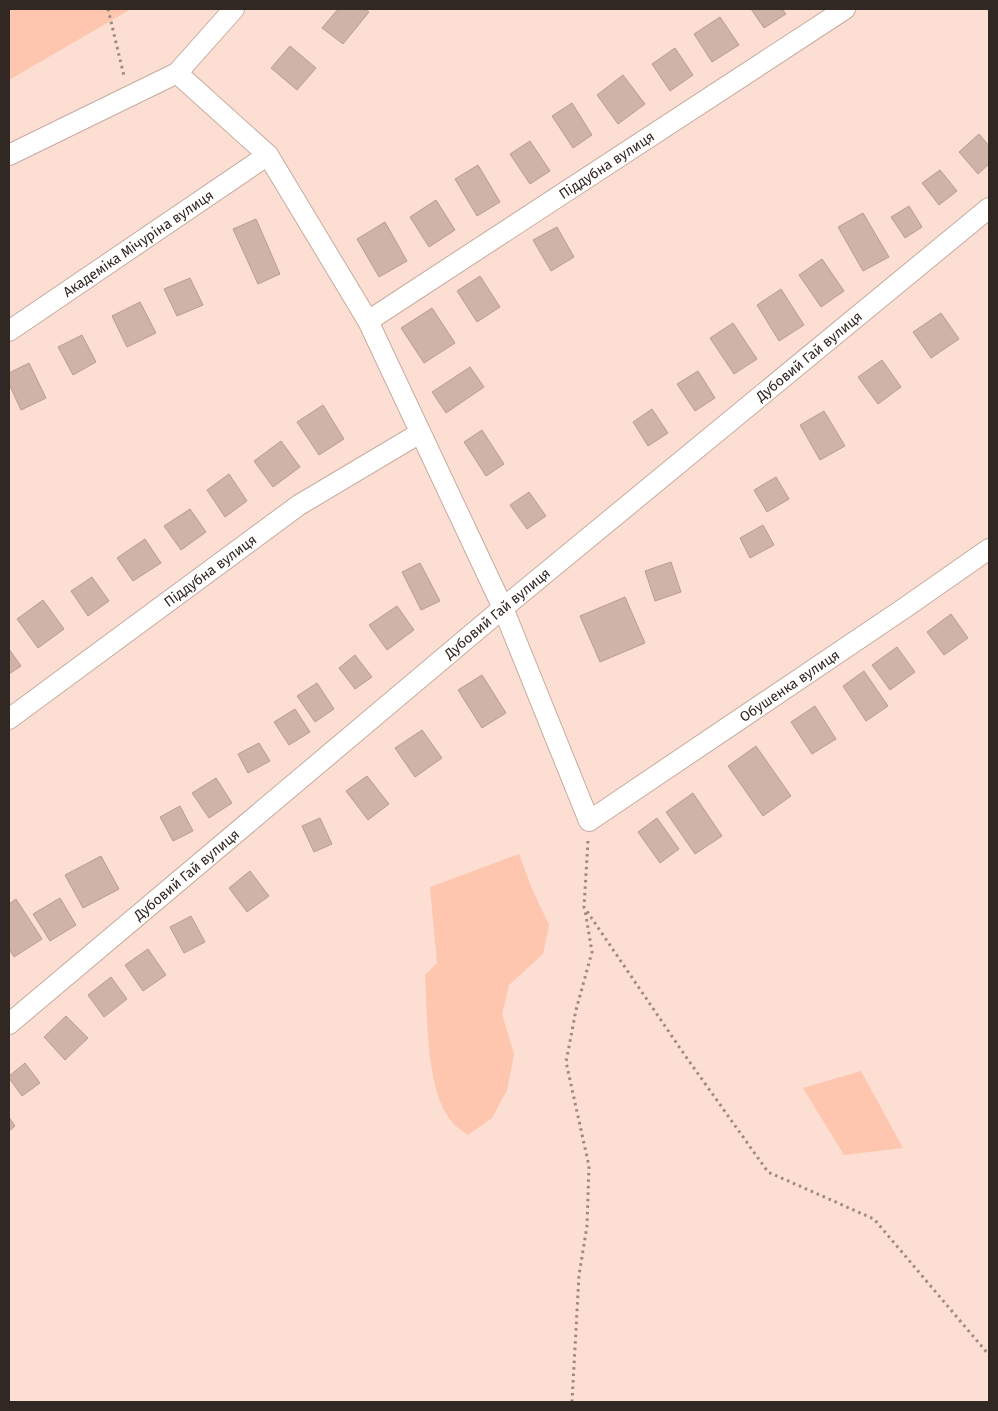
<svg xmlns="http://www.w3.org/2000/svg" width="998" height="1411" font-family="'Fira Sans',sans-serif">
  <rect width="100%" height="100%" fill="#fcded2"/>
  <g fill="#fec6af">
    <polygon points="9,9 131,9 9,80"/>
    <path d="M519,854l13,35 17,36 -6,29 -34,31 -7,29 12,40 -7,36 -15,28 -24,17c-5,-4 -11,-7 -15,-12 -28,-31 -25,-107 -28,-148l12,-12 -7,-76z"/>
    <polygon points="861,1071 903,1148 844,1155 803,1088"/>
  </g>
  <g fill="#cfb3a8" stroke="#b89d91">
    <polygon points="338,9 365,9 369,12 343,44 322,28"/>
    <polygon points="751,9 782,9 786,14 764,28"/>
    <polygon points="720,17 739,45 712,62 694,34"/>
    <polygon points="290,46 316,68 297,90 271,68"/>
    <polygon points="675,48 693,75 670,91 652,64"/>
    <polygon points="623,75 645,104 618,124 597,95"/>
    <polygon points="572,103 592,135 573,148 552,116"/>
    <polygon points="979,134 989,146 989,164 978,174 959,152"/>
    <polygon points="530,141 550,171 530,184 510,154"/>
    <polygon points="478,165 500,202 477,216 455,179"/>
    <polygon points="940,170 957,191 939,205 922,183"/>
    <polygon points="436,200 455,230 429,247 410,217"/>
    <polygon points="909,206 922,227 905,238 891,217"/>
    <polygon points="863,213 889,257 863,271 838,227"/>
    <polygon points="256,219 280,274 258,284 233,229"/>
    <polygon points="385,222 407,261 379,277 357,239"/>
    <polygon points="557,227 574,257 551,271 533,240"/>
    <polygon points="822,259 844,291 821,307 799,275"/>
    <polygon points="480,276 500,307 477,322 457,291"/>
    <polygon points="190,278 203,305 177,316 164,289"/>
    <polygon points="781,289 804,325 779,341 757,305"/>
    <polygon points="140,302 156,333 127,347 112,316"/>
    <polygon points="432,308 455,343 424,363 401,328"/>
    <polygon points="941,313 959,339 931,358 913,332"/>
    <polygon points="733,323 757,359 734,374 710,338"/>
    <polygon points="82,335 96,362 73,375 58,347"/>
    <polygon points="882,360 901,387 878,404 858,377"/>
    <polygon points="29,363 46,398 21,410 9,384 9,373"/>
    <polygon points="470,367 484,387 446,413 432,392"/>
    <polygon points="698,371 715,398 695,411 677,384"/>
    <polygon points="323,405 344,439 319,455 297,422"/>
    <polygon points="652,409 668,433 648,446 633,422"/>
    <polygon points="824,411 845,446 820,460 800,425"/>
    <polygon points="482,430 504,464 486,476 464,442"/>
    <polygon points="281,441 300,467 273,487 254,461"/>
    <polygon points="229,474 247,501 225,517 207,490"/>
    <polygon points="776,477 789,499 767,512 754,490"/>
    <polygon points="529,492 546,516 527,529 510,505"/>
    <polygon points="190,509 206,532 181,550 164,526"/>
    <polygon points="763,525 774,545 750,558 740,538"/>
    <polygon points="145,539 161,563 133,581 117,558"/>
    <polygon points="671,562 681,592 655,601 645,571"/>
    <polygon points="420,563 440,601 421,610 402,572"/>
    <polygon points="92,577 109,601 88,616 71,591"/>
    <polygon points="625,597 645,643 600,662 580,616"/>
    <polygon points="43,600 64,629 38,648 17,619"/>
    <polygon points="397,606 414,630 387,650 369,625"/>
    <polygon points="951,614 968,638 944,655 927,632"/>
    <polygon points="897,647 915,672 890,690 872,665"/>
    <polygon points="9,649 21,666 9,674"/>
    <polygon points="355,655 372,677 355,689 339,668"/>
    <polygon points="864,671 888,706 866,721 843,686"/>
    <polygon points="482,675 506,713 482,728 458,690"/>
    <polygon points="317,683 334,709 315,722 297,696"/>
    <polygon points="815,706 836,739 812,754 791,722"/>
    <polygon points="295,709 310,732 289,745 274,722"/>
    <polygon points="422,730 442,758 415,777 395,748"/>
    <polygon points="259,743 270,761 248,773 238,754"/>
    <polygon points="756,746 791,796 763,816 728,766"/>
    <polygon points="367,776 389,804 368,820 346,791"/>
    <polygon points="216,778 232,803 209,818 192,793"/>
    <polygon points="693,793 722,836 695,854 666,812"/>
    <polygon points="180,806 193,831 173,841 160,817"/>
    <polygon points="320,818 332,844 314,852 302,826"/>
    <polygon points="657,818 679,849 660,863 638,832"/>
    <polygon points="101,856 119,889 83,908 65,875"/>
    <polygon points="250,871 269,896 247,912 229,888"/>
    <polygon points="60,898 76,925 50,941 33,914"/>
    <polygon points="16,899 42,939 14,957 9,949 9,904"/>
    <polygon points="191,916 205,942 184,953 170,927"/>
    <polygon points="148,949 166,975 143,991 125,965"/>
    <polygon points="111,977 127,999 104,1017 88,995"/>
    <polygon points="66,1016 88,1038 65,1060 44,1037"/>
    <polygon points="25,1063 40,1083 22,1096 9,1078 9,1076"/>
    <polygon points="9,1117 15,1126 9,1131"/>
  </g>
  <g fill="none" stroke-linecap="round" stroke-linejoin="round">
    <defs>
      <g id="street">
        <path id="s1" d="M177,73l91,82 100,166 135,287 86,213 317,-214 83,-58"/>
        <polyline points="9,155 177,73 234,9"/>
        <path id="s2" d="M368,321l477,-312"/>
        <path id="s3" d="M9,331l259,-176"/>
        <path id="s4" d="M9,719l290,-214 121,-72"/>
        <path id="s5" d="M9,1024l494,-416 486,-400"/>
      </g>
    </defs>
    <use href="#street" stroke="#c7aba0" stroke-width="22"/>
    <g stroke="#9e8981" stroke-width="3" stroke-dasharray="2.5 4" stroke-linecap="butt">
      <polyline points="108,9 124,76"/>
      <polyline points="588,841 584,907 684,1054 768,1172 874,1219 989,1355"/>
      <polyline points="572,1402 579,1275 587,1226 589,1166 566,1062 576,1010 592,952 585,910"/>
    </g>
    <use href="#street" stroke="#fff" stroke-width="20"/>
  </g>
  <g text-anchor="middle" dominant-baseline="central" stroke-width="5" stroke-linejoin="round" paint-order="stroke">
    <g font-size="14" fill="#322823" stroke="#fcded2">
      <text stroke="none"><textPath href="#s2" startOffset="285">Піддубна вулиця</textPath></text>
      <text stroke="none"><textPath href="#s3" startOffset="156">Академіка Мічуріна вулиця</textPath></text>
      <text stroke="none"><textPath href="#s5" startOffset="1042">Дубовий Гай вулиця</textPath></text>
      <text stroke="none"><textPath href="#s4" startOffset="250">Піддубна вулиця</textPath></text>
      <text stroke="none"><textPath href="#s5" startOffset="638">Дубовий Гай вулиця</textPath></text>
      <text stroke="none"><textPath href="#s1" startOffset="1105">Обушенка вулиця</textPath></text>
      <text stroke="none"><textPath href="#s5" startOffset="232">Дубовий Гай вулиця</textPath></text>
    </g>
  </g>
  <rect width="998" height="1411" fill="none" stroke="#322823" stroke-width="20"/>
</svg>
